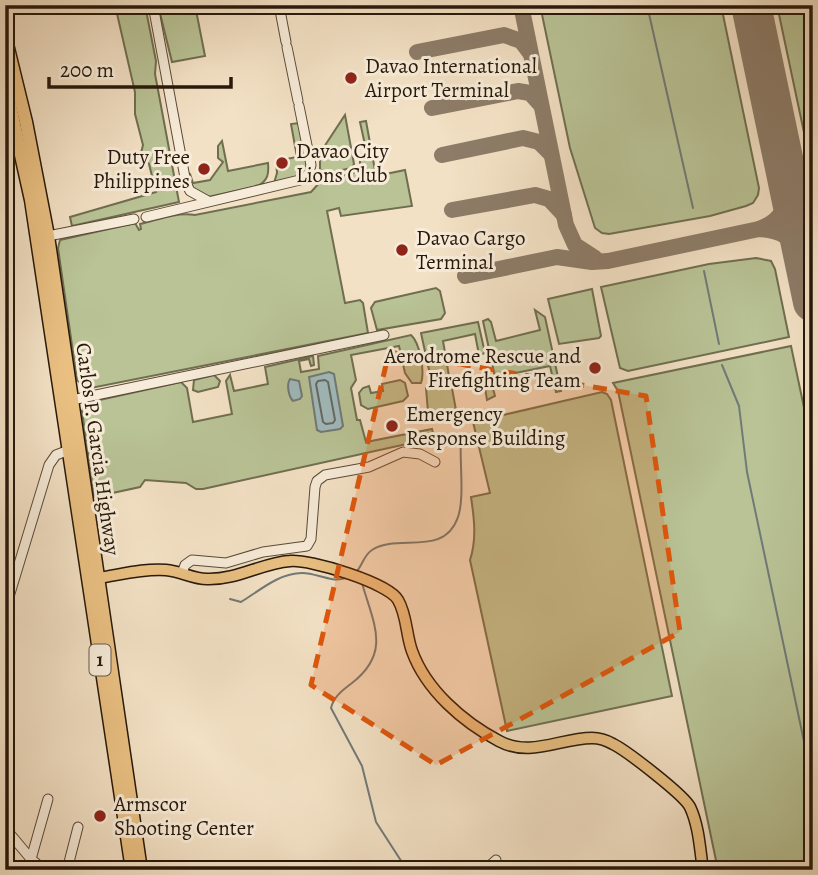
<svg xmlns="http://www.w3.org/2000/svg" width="818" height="875" font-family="Alegreya,serif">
  <rect width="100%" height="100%" fill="#f3e1c5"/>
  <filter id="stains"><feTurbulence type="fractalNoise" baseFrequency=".00286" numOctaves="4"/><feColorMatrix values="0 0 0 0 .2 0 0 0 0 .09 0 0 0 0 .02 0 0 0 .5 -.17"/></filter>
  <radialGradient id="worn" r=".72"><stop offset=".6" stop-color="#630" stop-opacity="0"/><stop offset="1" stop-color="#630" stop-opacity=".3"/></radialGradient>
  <g fill="#b9c396" stroke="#706e50" stroke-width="2">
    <polygon points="115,5 145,5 156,61 155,74 179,202 72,226 70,217 156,192 149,164 141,153 143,145 135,114 135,92"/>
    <polygon points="158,5 195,5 205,56 172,62"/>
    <polygon points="540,5 721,5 759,188 758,195 753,203 746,206 710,216 609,234 602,233 595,228 570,148"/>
    <polygon points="777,5 813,5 813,175"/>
    <polygon points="345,115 354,164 351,168 325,174 320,169 320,153"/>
    <path d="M366,121l10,55 29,-6 7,36 -71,10 -2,-8 -12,3 18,92 15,-3 3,3 5,30 -282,56 -9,-9 -19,-132 2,-8 75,-17 4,7 2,-1 -1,-5c18,-4 35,-12 55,-9l116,-23 10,-11 36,-9 3,-5v-12l7,-1 -7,-32z"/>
    <path d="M299,123c3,14 17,47 -1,55 -7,3 -16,3 -24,5l3,-10 -1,-12 21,-4 -6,-33z"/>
    <path d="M222,141l6,30 40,-8c1,11 0,17 -10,23l-50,11 -16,-6 -6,-19 4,2 3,9 17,-3 13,-18 -5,-4v-12z"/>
    <polygon points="756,258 771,261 775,269 789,337 628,371 620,368 601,287 709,264"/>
    <polygon points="436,288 440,291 445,313 441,319 377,330 371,308 375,302"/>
    <polygon points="592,289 601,336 599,338 559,344 548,299"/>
    <polygon points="535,310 545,317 561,391 556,392 550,366 495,377 483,321 488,319 491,322 496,341 540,330"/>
    <polygon points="478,322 485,353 479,355 475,334 443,341 449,376 431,379 421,333"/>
    <path d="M411,335c9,8 14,37 10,48h-9l-7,-10 -6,-27 -48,9 5,25 -5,8 6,32h3l6,22 66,-13 2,9 -231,51h-7l-10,-6 -41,-3 -5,7 -46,10 -12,-86 4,-8 95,-21 6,6 6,34 39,-8 -6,-33 4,-6 4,16 34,-7 -3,-17 48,-11 1,9 -3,1 -2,-7 -10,2 2,11 18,-3 -1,-13z"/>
    <polygon points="791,346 813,450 813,870 718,870 618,391 613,383"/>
    <polygon points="489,374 495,396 487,400 483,376"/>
    <polygon points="214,375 220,381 218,387 198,392 193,390 194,380"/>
    <polygon points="400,380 405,383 408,396 403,401 368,409 361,405 359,393 363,388 369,386 371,393 383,391 382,384"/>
    <polygon points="451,383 456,410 428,412 426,388"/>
    <path d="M602,392l5,2 4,6 61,296 -165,35 -37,-171c7,-21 4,-43 1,-63l19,-4 -17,-71z"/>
  </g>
  <g fill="#a1bbbf" stroke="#707a77" stroke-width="2">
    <polygon points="329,372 334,374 343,426 340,429 321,432 317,430 309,377"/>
    <path d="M290,379l9,2 3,15 -2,3 -7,2c-4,-4 -7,-16 -3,-22z"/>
  </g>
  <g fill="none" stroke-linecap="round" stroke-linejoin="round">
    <polygon stroke="#646a64" stroke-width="2" points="325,380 328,382 335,420 333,423 326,424 323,422 316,384 318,381"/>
    <g stroke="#707a77" stroke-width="2">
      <polyline points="647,5 693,208"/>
      <polyline points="704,271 719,344"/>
      <polyline points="722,365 739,406 747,472 813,784"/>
      <path d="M357,571c6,-7 7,-16 15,-21 26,-17 72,8 86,-33 7,-20 1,-58 3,-81"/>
      <path d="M362,583c11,40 30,69 -10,100 -9,7 -18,13 -21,25l31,58 14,56 31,48"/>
      <path d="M230,599l11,3c18,-11 38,-29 61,-29 16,0 28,10 44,5"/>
    </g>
    <g stroke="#8d7c68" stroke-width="16">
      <polyline points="521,5 566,225 575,245 595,258"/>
      <polyline points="417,52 504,35 521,41 530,53"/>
      <polyline points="432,108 518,91 530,93 541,105"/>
      <polyline points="442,155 523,138 539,142 551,154"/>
      <polyline points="452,210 535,195 549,199 564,215"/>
      <path d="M759,229c20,-7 30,-21 30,-42"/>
      <path d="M465,276l92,-19 35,5 16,-1 151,-32c22,1 34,9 44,27"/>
    </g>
    <polyline stroke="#8d7c68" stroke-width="40" points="751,5 813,302"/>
    <defs>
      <g id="minor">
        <polyline points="153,5 186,183 190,191 208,201"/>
        <polyline points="279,5 286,42"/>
        <polyline points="287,47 298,101"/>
        <polyline points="146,217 304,179 309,173 311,165 299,106"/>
        <polyline points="43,237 134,219"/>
        <polyline points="72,400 384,335"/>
        <polyline points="182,573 185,565 192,560 226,563 263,552 307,546 311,539 315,487 317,481 325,475 369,467 403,452 420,454 435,462"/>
        <polyline points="5,610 49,465 56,455 69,450"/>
        <polyline points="5,828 31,859 44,870"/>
        <polyline points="31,859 48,799"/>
        <polyline points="67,870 78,827"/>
        <polyline points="113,870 135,866"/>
        <polyline points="485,870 496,860"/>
      </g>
      <path id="major" d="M98,578c21,-3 46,-10 68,-8 14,1 27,9 41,9 30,1 55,-16 83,-18 20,-2 99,22 108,39 9,15 8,35 14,51 14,39 51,71 87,90 32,17 61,-3 93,-3 7,0 14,2 21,6 14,7 71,51 77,63 9,19 10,43 13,63"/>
      <g id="highway">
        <polyline points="5,36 26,122 48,236 141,870"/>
        <polyline points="5,83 31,200 132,870"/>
      </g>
    </defs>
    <use href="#minor" stroke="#5a4a39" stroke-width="11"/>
    <use href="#major" stroke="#27180a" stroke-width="13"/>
    <use href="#highway" stroke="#27180a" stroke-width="15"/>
    <use href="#minor" stroke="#f7ecd9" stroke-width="9"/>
    <use href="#major" stroke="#eac082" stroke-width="10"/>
    <use href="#highway" stroke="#eac082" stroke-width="12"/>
  </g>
  <path fill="#de560c" fill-opacity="0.2" stroke="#de560c" stroke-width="5" stroke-dasharray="14 9" stroke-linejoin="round" d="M389,352l257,44 34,236 -244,133 -125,-80z"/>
  <g fill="#8f2418" stroke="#f7ecd9" stroke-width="2.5">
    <circle cx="351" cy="78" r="7"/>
    <circle cx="282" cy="163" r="7"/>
    <circle cx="204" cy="169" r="7"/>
    <circle cx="402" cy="250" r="7"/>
    <circle cx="595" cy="368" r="7"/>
    <circle cx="392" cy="426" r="7"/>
    <circle cx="100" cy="816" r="7"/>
  </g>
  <g text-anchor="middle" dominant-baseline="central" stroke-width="6" stroke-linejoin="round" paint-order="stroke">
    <rect fill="#f7ecd9" stroke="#655848" stroke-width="2" x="89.5" y="644.5" width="21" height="31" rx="5"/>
    <g font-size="19" font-weight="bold" fill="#27180a">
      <text x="100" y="660">1</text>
    </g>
    <g font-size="21" fill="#27180a" stroke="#f7ecd9" text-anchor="start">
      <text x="365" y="66">Davao International<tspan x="365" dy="24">Airport Terminal</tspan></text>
      <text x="296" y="151">Davao City<tspan x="296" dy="24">Lions Club</tspan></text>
      <text x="190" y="157" text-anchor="end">Duty Free<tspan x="190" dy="24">Philippines</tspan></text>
      <text x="416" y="238">Davao Cargo<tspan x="416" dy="24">Terminal</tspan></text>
      <text x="581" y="356" text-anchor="end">Aerodrome Rescue and<tspan x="581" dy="24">Firefighting Team</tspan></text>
      <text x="406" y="414">Emergency<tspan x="406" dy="24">Response Building</tspan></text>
      <text x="114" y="804">Armscor<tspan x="114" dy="24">Shooting Center</tspan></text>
    </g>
    <g font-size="21" fill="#27180a" stroke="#f7ecd9">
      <text transform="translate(98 449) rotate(82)">Carlos P. Garcia Highway</text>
    </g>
  </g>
  <rect width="818" height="875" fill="none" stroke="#f3e1c5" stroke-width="28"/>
  <rect x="7" y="7" width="804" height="861" fill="none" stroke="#27180a" stroke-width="3.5"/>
  <rect x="14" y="14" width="790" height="847" fill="none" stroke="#27180a" stroke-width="2"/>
  <path d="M49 77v10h182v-10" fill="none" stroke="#27180a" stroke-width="3.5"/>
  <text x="60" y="77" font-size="21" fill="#27180a" stroke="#f7ecd9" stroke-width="5" paint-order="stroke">200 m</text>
  <rect width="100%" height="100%" filter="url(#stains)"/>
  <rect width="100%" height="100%" fill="url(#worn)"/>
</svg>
